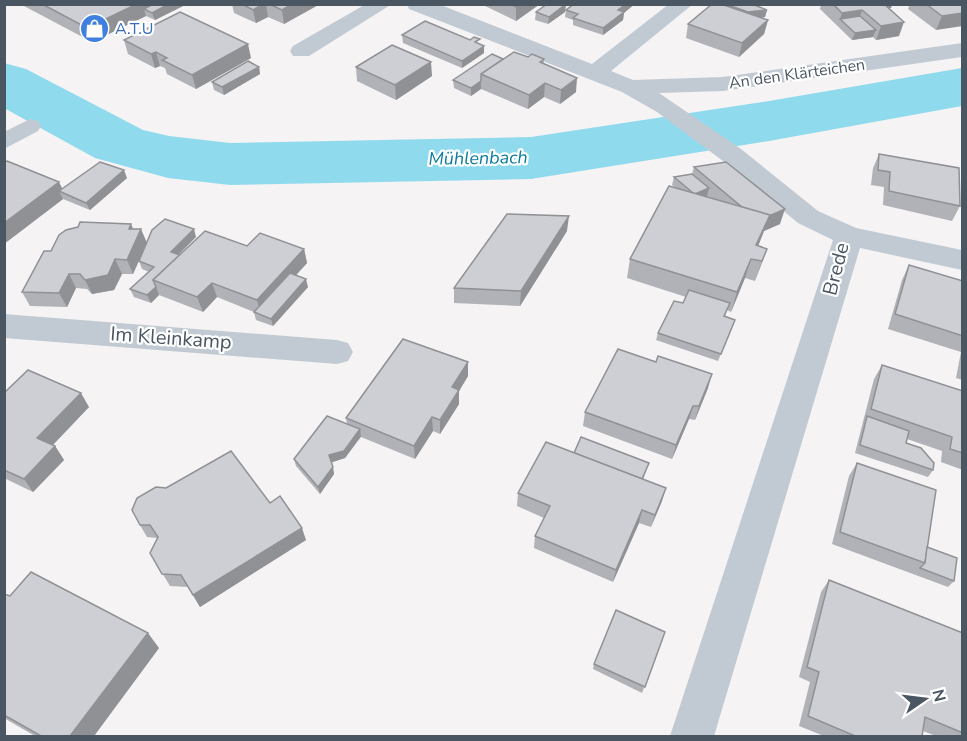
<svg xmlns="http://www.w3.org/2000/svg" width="967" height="741" font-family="'Nunito Sans',sans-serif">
  <rect width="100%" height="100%" fill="#f5f3f3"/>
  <polygon fill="#90daee" points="962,77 962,96 751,136 731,118"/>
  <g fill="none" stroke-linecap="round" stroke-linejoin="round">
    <polygon fill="#90daee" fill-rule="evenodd" points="4,63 26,69 143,130 169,136 230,143 531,137 769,101 962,68 962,106 769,141 531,179 230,185 168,178 95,158 4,108"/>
    <polygon fill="#c1cad2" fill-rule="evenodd" points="30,119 38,121 41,126 38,131 4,149 4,132"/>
    <g fill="#c1cad2" fill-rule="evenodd">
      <polygon points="366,4 392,4 309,56 293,56 290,51 293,46"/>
      <polygon points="407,4 438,4 592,64 669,4 693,4 611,71 633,80 723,77 962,43 962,57 723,91 659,93 741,149 818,211 856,228 962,250 962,270 860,248 714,736 670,736 833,240 798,223 723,161 657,112 622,92 409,9"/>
      <polygon points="4,314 337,340 348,343 353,352 348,361 337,364 4,338"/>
    </g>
  </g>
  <g fill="#b0b2b7">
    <polygon points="23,4 185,4 185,5 155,20 146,16 92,42 24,6"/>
    <polygon points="232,4 320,4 284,24 268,17 256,23 234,13"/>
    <polygon points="481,4 540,4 516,21"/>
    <polygon points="545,4 566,4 565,12 548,24 535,20 536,12 547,5"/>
    <polygon points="722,4 752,4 767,10 765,17 760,18 768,20 764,34 739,57 686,38 688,24"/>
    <polygon points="821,4 892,4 891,8 888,8 899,36 876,40 873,37 852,40 820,9"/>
    <polygon points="910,4 963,4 936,30 908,9"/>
    <polygon points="566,10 624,13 623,20 603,35 573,25 573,20 565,17"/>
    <polygon points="402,35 480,44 484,53 462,68 403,43"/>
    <polygon points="124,40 251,58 196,89 167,74 165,68 160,66 155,68 128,54"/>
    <polygon points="528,57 544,59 544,64 576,92 560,104 544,97 528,109 481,89 471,96 454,88 453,80 503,59"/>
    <polygon points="259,67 260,74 224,95 214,90 212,82"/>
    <polygon points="356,67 432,76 396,100 357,81"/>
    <polygon points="879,154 960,206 952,221 883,205 884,187 871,185 873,168"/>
    <polygon points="694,167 780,224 764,231 758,246 767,249 755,281 745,278 731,312 727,310 725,317 735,320 718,361 656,340 658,333 683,303 686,297 627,278 630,259 676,188 672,185 674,177 692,174"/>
    <polygon points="127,178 90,210 63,199 4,244 62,189"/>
    <polygon points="133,229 147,243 133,274 122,274 114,290 92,294 87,289 76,288 67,307 30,306 22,292"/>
    <polygon points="567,231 520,306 454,303 454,288"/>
    <polygon points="196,237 179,254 247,246 304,249 307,263 296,275 308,287 273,326 256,320 254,312 217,297 203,312 159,295 151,303 134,297 130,289 149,272 142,269 139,261"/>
    <polygon points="909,265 963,281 963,380 956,378 961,352 888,329 902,280"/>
    <polygon points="656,362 708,388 695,420 689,419 672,459 583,426 585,412"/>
    <polygon points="882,365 963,391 963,470 941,462 942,451 907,439 906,443 933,470 928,477 855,453 874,379"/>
    <polygon points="468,376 459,391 459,404 440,434 433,431 415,459 361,437 345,458 331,462 334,474 320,494 296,466 294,459 347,424 346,418"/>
    <polygon points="4,393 89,407 53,445 55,446 64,460 33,492 4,478"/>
    <polygon points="574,453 649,463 643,480 662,501 651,527 639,523 613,582 534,548 535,536 544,518 517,506 518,493"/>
    <polygon points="857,463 927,547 954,581 948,587 832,544 849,476"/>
    <polygon points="270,503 306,540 200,607 188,587 170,586 150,553 157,538 147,537 140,525"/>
    <polygon points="829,580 963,633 963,736 936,736 923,731 922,736 824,736 799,726 810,682 799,677 821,592"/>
    <polygon points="4,594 10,596 159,648 94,736 35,736 4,718"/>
    <polygon points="665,632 642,693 593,669 594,664"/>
  </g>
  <g fill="#909195">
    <polygon points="137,4 185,4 185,5 155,20 152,13 144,9 146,16 92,42 87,28"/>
    <polygon points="263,4 266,4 268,17 256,23 253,10"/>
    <polygon points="292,4 320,4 284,24 282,10"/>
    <polygon points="520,4 540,4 516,21 516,7"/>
    <polygon points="566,4 565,12 548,24 549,17"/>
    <polygon points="626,4 635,4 624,13 623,20 603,35 603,28 618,10"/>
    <polygon points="873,4 892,4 891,8 870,11"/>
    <polygon points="767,10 765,17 746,20 748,12"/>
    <polygon points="862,10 858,23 840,19 842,13"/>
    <polygon points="963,13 963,26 936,30 942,16"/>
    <polygon points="768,20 764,34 739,57 742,43"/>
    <polygon points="904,22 899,36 876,40 881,26"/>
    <polygon points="876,30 873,37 852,40 855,33"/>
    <polygon points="248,44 251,58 196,89 192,75"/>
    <polygon points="484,46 484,53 462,68 462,61"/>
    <polygon points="156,52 160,66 155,68 151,54"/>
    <polygon points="431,62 432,76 396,100 395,85"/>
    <polygon points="259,67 260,74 224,95 222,87"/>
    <polygon points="577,78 576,92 560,104 561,90"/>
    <polygon points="481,81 481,89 471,96 471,88"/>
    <polygon points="545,83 544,97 528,109 529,95"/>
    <polygon points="124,170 127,178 90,210 86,203"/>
    <polygon points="59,182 65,194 59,191 63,199 4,244 4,223"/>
    <polygon points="709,188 707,196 692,202 694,194"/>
    <polygon points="785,209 780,224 764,231 753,259 756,245 769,216"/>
    <polygon points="569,216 567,231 520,306 521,291"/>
    <polygon points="131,224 137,238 141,229 147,243 133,274 127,260 129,229"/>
    <polygon points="194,229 196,237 174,259 171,252"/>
    <polygon points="304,249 307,263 261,314 257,300"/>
    <polygon points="767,249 760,268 755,281 762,261"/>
    <polygon points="115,259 122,274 114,290 92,294 85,280"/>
    <polygon points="751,259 745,278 731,312 737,292"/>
    <polygon points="69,274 76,288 67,307 59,293"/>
    <polygon points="306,279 308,287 273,326 271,319"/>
    <polygon points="212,283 217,297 203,312 197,297"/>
    <polygon points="156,287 159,295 151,303 147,295"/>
    <polygon points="468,362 468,376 459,391 459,404 440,434 440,420 452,387"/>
    <polygon points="712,374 708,388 695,420 699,406"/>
    <polygon points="81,393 89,407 46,452 37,438"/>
    <polygon points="693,406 689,419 672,459 676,445"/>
    <polygon points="432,417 433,431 415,459 414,446"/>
    <polygon points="360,429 361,436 345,458 330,463 329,455"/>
    <polygon points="55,446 64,460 33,492 24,479"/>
    <polygon points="333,467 334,474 320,494 318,487"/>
    <polygon points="666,488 662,501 651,527 655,515"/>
    <polygon points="642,510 639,523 613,582 616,570"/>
    <polygon points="302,528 306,540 200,607 193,595"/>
    <polygon points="148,633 159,648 94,736 70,736"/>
  </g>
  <g fill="#cdcfd5" stroke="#909195" stroke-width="1.5">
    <polygon points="42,4 137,4 87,28"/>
    <polygon points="153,4 169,4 152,13 144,9"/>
    <polygon points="242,4 263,4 253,10"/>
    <polygon points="269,4 292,4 282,10"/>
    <polygon points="511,4 520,4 516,7"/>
    <polygon points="547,4 566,4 549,17 536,12"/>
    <polygon points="574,4 626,4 618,10 624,12 603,28 573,18 578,14 566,10"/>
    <polygon points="712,4 721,4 768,20 742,43 688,24"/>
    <polygon points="725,4 752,4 767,10 748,12"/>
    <polygon points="833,4 884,4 904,22 881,26 862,10 842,13"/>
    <polygon points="926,4 963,4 963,13 942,16"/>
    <polygon points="180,12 248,44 192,75 162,60 167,58 156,52 151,54 124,40"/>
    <polygon points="860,16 876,30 855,33 840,19"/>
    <polygon points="425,21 470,40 474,37 480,39 475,42 484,46 462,61 402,35"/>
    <polygon points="392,45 431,62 395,85 356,67"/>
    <polygon points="514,52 528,57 532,54 544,59 540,62 577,78 561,90 545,83 529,95 481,74"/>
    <polygon points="492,54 503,59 481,74 481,81 471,88 453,80"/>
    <polygon points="248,61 259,67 222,87 212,82"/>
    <polygon points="879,154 959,168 960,206 889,191 890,172 878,170"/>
    <polygon points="7,161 59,182 4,223 4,163"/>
    <polygon points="100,162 124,170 86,203 59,191"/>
    <polygon points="726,162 785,209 769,216 770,215 742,207 694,167"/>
    <polygon points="692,174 709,188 695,194 692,192 674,177"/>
    <polygon points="669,186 770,215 756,245 767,249 762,261 751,259 737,292 630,259"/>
    <polygon points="507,214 569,216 521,291 454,288"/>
    <polygon points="165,219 194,229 171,252 180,255 153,280 156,287 147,295 130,289 154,267 139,261 152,230"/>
    <polygon points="80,222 131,224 129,229 141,229 127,260 115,259 108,275 85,280 80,274 69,274 59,293 22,292 44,251 51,251 59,235 66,230 78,227"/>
    <polygon points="205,231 247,246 260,233 304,249 257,300 212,283 197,297 153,280"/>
    <polygon points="909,265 963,281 963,336 895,314"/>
    <polygon points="290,273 306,279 271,319 254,312"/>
    <polygon points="689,290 730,303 724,316 735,320 721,354 658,333 674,301 683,303"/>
    <polygon points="403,339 468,362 452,387 459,390 440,420 432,417 414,446 346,418"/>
    <polygon points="618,349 656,362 658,356 712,374 699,406 693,406 676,445 585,412"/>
    <polygon points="882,365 963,391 963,453 950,449 952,437 871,409"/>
    <polygon points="28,370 81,393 37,438 55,446 24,479 4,470 4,393"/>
    <polygon points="327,416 360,429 344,451 329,455 333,467 318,487 294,459"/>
    <polygon points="867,416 909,431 906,443 921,448 934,463 933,470 860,445"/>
    <polygon points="581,437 649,463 642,479 574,453"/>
    <polygon points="546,442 666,488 655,515 642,510 616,570 535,536 550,506 518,493"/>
    <polygon points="231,451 270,503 280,496 302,528 193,595 181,575 162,574 150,553 158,537 150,525 140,525 132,510 137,498 156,487 166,488"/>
    <polygon points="857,463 936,490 925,563 840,532"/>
    <polygon points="927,547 957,558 954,581 920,568 925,563"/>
    <polygon points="31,572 148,633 70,736 41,736 4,715 4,594 10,596"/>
    <polygon points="829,580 963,633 963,733 925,717 922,736 855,736 808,716 819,672 807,667"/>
    <polygon points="616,610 665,632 645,687 594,664"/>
  </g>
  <defs>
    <symbol id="shop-disc" viewBox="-11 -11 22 22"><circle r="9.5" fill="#3f7fe0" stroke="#fff"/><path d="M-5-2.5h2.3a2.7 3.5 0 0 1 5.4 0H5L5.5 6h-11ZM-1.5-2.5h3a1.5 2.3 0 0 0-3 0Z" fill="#fff"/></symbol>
  </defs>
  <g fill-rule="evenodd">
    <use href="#shop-disc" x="78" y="12" width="33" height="33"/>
  </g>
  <g text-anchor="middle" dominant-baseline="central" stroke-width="4.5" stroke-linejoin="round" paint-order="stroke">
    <g font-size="16" fill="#366cbe" stroke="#fff" text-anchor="start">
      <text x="115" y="29">A.T.U</text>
    </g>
    <g font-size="16" fill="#4a5661" stroke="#fff">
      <text transform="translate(797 74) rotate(-8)">An den Klärteichen</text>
    </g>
    <g font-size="18" font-style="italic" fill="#0c7c9b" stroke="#fff">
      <text transform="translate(478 158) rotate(-1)">Mühlenbach</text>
    </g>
    <g font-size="20" fill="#4a5661" stroke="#fff">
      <text transform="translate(836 269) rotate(-76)">Brede</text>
      <text transform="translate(171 338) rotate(4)">Im Kleinkamp</text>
    </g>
  </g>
  <rect width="967" height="741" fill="none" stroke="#4a5661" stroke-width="12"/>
  <g transform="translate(925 699) rotate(76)" stroke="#ffffff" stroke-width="4.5" paint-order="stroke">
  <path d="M0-4.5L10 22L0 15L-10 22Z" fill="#4a5661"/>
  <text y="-9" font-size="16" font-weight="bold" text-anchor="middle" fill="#4a5661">N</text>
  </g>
</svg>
